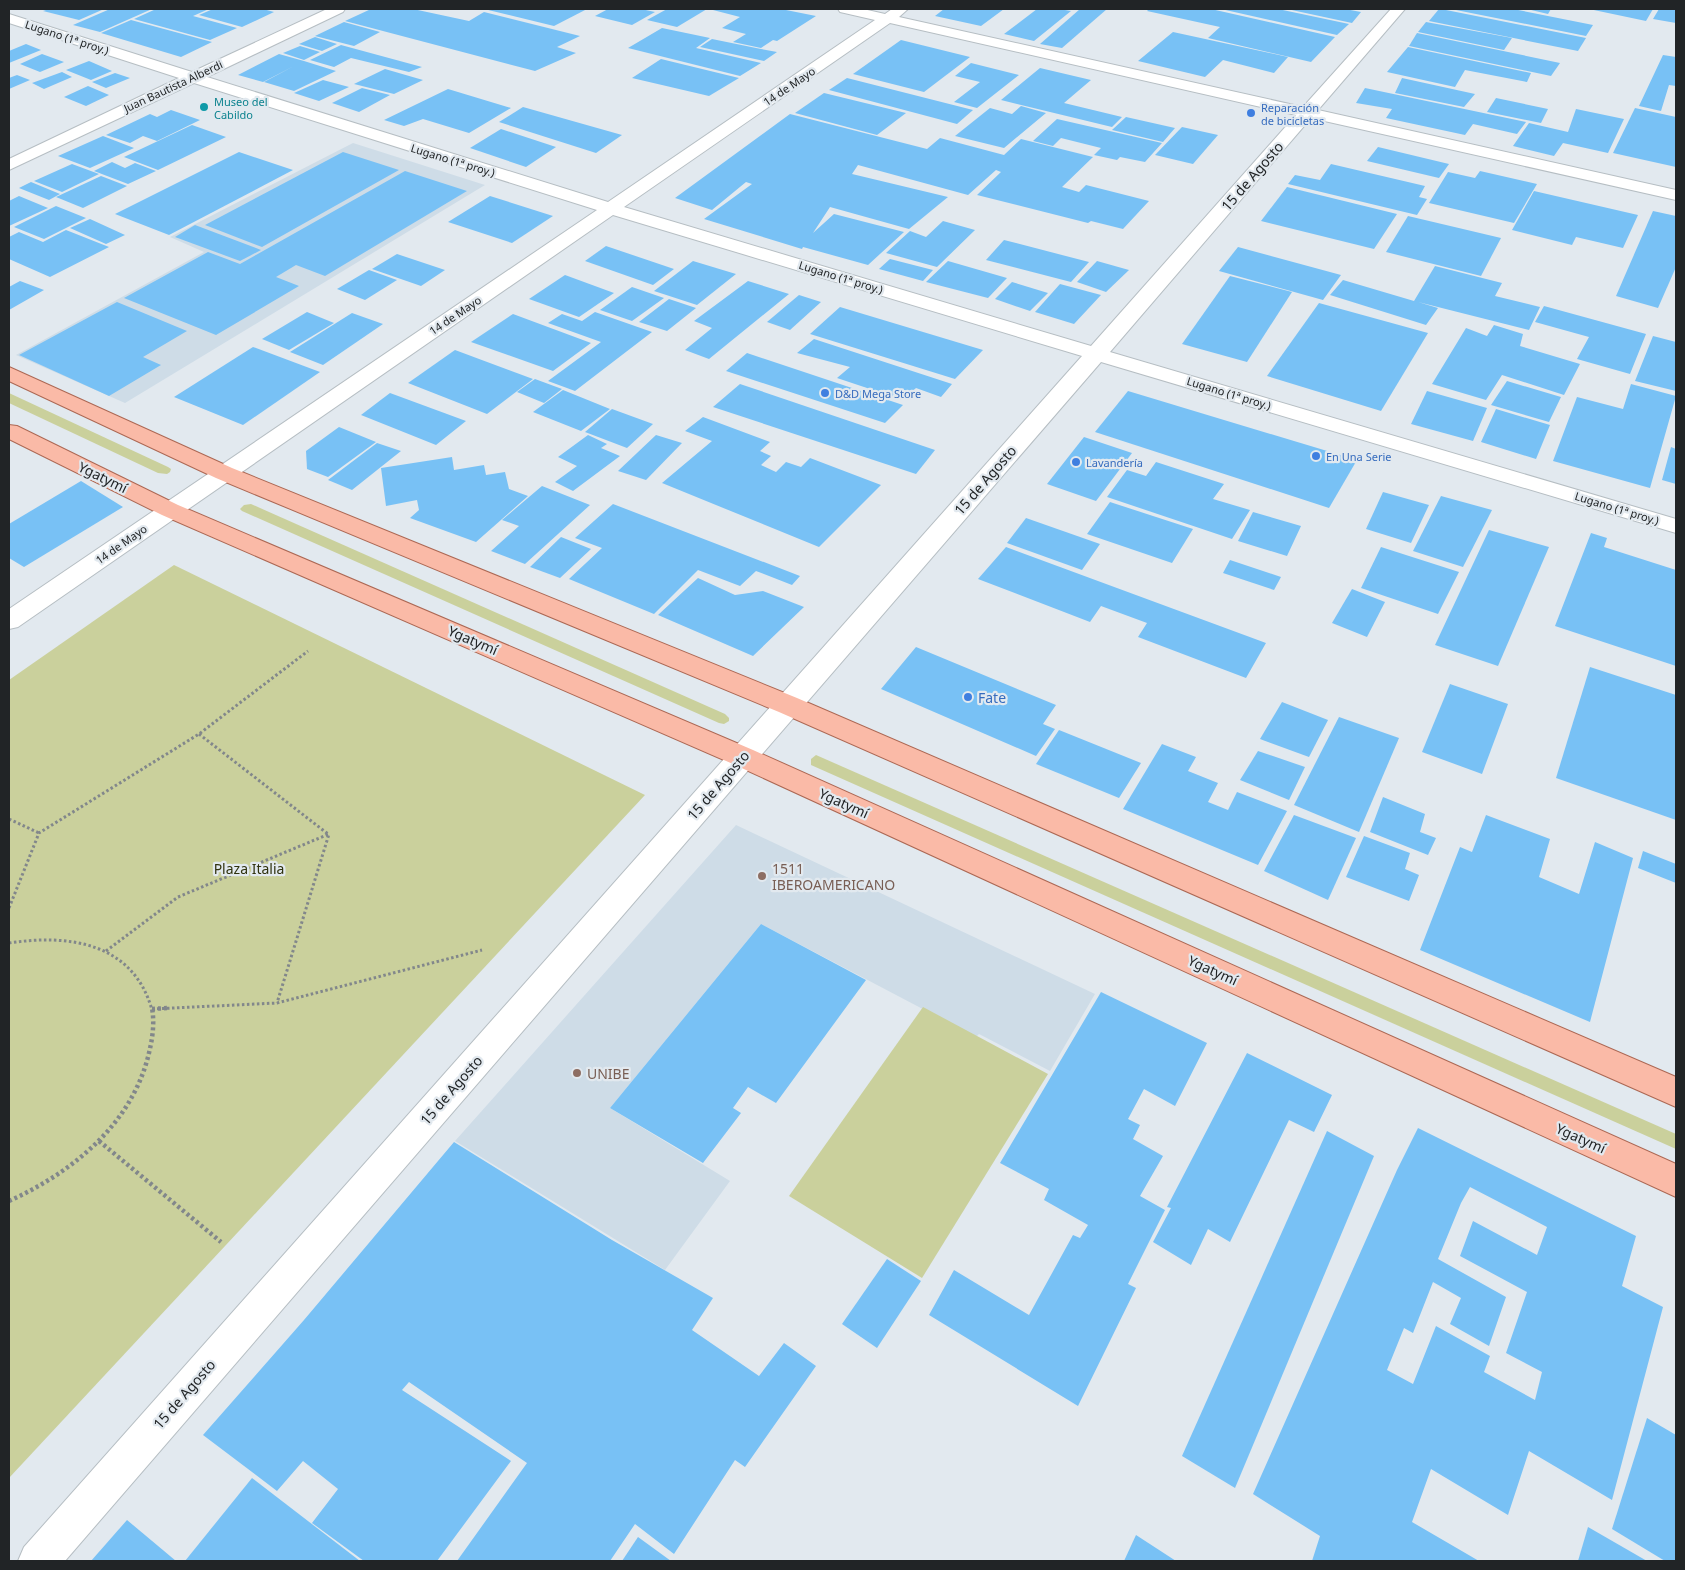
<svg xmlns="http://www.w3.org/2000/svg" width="1685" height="1570" font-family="'Noto Sans',sans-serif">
  <rect width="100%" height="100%" fill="#e2e9ef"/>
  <g fill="#cedce7">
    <polygon points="353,143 485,185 125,403 16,355 204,252 170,237"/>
    <polygon points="736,825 1095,994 1050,1071 979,1034 976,1037 761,924 610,1108 730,1181 665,1270 455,1141"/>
  </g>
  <g fill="#cad09c">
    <polygon points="9,393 168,467 171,469 170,472 167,474 158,473 9,403"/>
    <polygon points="251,504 725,714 729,718 729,721 724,724 719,723 242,511 240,509 244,505"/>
    <polygon points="174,565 645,795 9,1478 9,680"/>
    <polygon points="816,755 1676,1134 1676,1149 811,765 811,759"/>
    <polygon points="923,1007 1048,1074 922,1278 789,1196"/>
  </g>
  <g fill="#78c1f5" fill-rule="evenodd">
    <polygon points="49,9 104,9 79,20 43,11"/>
    <polygon points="110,9 152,9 100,32 73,25"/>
    <polygon points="156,9 209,9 193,16 237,28 210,40 134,19"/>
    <polygon points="213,9 263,9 274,12 242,27 199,15"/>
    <polygon points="371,9 413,9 469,21 484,12 580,36 557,47 576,53 535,71 345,21"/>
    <polygon points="484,9 587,9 554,26"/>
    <polygon points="608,9 641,9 655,12 632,25 595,16"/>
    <polygon points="667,9 707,9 677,27 647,20"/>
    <polygon points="715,9 781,9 816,16 777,41 773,40 761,48 733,42 746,34 722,28 740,17 713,10"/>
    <polygon points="944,9 1004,9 981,26 935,16"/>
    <polygon points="1037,9 1059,9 1071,11 1034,41 1004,34"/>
    <polygon points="1080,9 1107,9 1062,48 1040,44"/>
    <polygon points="1149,9 1211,9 1335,37 1311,62 1208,38 1220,27 1147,11"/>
    <polygon points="1221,9 1278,9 1349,24 1337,35"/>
    <polygon points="1287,9 1345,9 1361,12 1352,23"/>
    <polygon points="1439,9 1441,9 1586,38 1578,51 1429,21"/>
    <polygon points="1451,9 1513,9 1593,25 1586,36"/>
    <polygon points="1527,9 1551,9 1548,14"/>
    <polygon points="1589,9 1653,9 1646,21"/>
    <polygon points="1659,9 1676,9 1676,23 1653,19"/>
    <polygon points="131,20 212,42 181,57 101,33"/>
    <polygon points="344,22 380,32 354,46 315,36"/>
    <polygon points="1426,22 1512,38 1504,50 1418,32"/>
    <polygon points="662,28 710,38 696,48 761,63 740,76 628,48"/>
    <polygon points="1173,32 1288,57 1274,73 1223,60 1205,77 1138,61"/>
    <polygon points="1417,33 1560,63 1551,76 1409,46"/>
    <polygon points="315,37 337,44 322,51 299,44"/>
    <polygon points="712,39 761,49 777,52 764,61 700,47"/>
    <polygon points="901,40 970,57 924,92 853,74"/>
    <polygon points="26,44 41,50 9,63 9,51"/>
    <polygon points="341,45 422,67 409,72 351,58 334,67 310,60"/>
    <polygon points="300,46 320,52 304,60 283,53"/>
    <polygon points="1408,47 1531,73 1527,82 1465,70 1455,87 1387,72"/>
    <polygon points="42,54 64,62 40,72 20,64"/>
    <polygon points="279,54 304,61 336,71 294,91 264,82 294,66 263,82 238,75"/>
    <polygon points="1663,55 1676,57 1676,86 1669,85 1661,111 1639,106"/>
    <polygon points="661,59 739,78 709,96 632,78"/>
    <polygon points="89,61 112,71 91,80 66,70"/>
    <polygon points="971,63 1019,75 977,108 954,102 980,82 955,76"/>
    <polygon points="1040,68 1091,80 1064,103 1122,117 1112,127 1001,100"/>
    <polygon points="385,69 423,80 394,94 354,84"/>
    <polygon points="62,72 72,77 44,89 32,83"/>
    <polygon points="115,73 130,78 106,88 92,82"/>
    <polygon points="17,75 30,80 9,89 9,78"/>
    <polygon points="847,78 973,110 957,124 829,90"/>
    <polygon points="1402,78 1475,94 1464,107 1395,93"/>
    <polygon points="323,80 349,87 319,101 294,93"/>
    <polygon points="88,86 109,95 86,106 64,97"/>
    <polygon points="362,88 390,95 359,112 332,103"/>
    <polygon points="1365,88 1526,122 1517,134 1473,124 1465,135 1386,118 1392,109 1356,103"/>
    <polygon points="448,89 511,108 469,133 423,119 404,126 384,120"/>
    <polygon points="824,93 906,113 877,135 795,113"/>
    <polygon points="1496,98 1548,109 1541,123 1487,112"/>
    <polygon points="1021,106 1046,113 1004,148 955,136 990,108 1012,114"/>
    <polygon points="523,107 622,135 596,153 499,122"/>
    <polygon points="1635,108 1676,117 1676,167 1613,153"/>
    <polygon points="1576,109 1624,119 1608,153 1563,143 1554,156 1513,146 1529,123 1568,132"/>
    <polygon points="171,110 200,120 157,141 143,136 130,143 106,135 150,114 157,117"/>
    <polygon points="790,114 927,149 940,138 1004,155 1021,139 1093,157 1062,187 1079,192 1086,185 1149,201 1123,229 1091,221 1088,223 977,195 1001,172 996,170 968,195 858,165 852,174 948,197 909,229 830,207 813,233 834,214 904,232 868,265 803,247 802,249 704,219 752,184 746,182 712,210 675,198"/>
    <polygon points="1126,117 1175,128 1163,142 1112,130"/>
    <polygon points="1057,119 1162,143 1145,162 1120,157 1117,160 1094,155 1101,148 1061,138 1053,146 1033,141"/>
    <polygon points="192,125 226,137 158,170 124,157"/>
    <polygon points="1182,127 1218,135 1193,164 1155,155"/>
    <polygon points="501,129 556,147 526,167 470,148"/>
    <polygon points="103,136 134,148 90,168 58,156"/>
    <polygon points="1378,147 1449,164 1439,178 1367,161"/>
    <polygon points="239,152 293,170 169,235 115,214"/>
    <polygon points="343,152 399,170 262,247 205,225"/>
    <polygon points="112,162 125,168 135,163 156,171 128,184 94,171"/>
    <polygon points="72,164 99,174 62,192 34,181"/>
    <polygon points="1331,164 1425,186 1419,197 1427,199 1417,215 1288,184 1295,175 1320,180"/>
    <polygon points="405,171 467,191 325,276 296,265 276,277 299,286 216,335 124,298 208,252 240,264"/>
    <polygon points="1480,171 1537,184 1514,223 1429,203 1448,172 1475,178"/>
    <polygon points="101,176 127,186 83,208 56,197"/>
    <polygon points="31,182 60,194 49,200 19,188"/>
    <polygon points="1287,187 1397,214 1374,249 1261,221"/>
    <polygon points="1534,191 1638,215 1623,248 1576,237 1572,245 1512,230"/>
    <polygon points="19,196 48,208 9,226 9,201"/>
    <polygon points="490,196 553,216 512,243 448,222"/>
    <polygon points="56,206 86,218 44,239 14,227"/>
    <polygon points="1653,211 1676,216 1676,267 1658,308 1616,296"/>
    <polygon points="1408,216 1501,238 1481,276 1386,252"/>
    <polygon points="90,219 125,235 106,244 70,228"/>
    <polygon points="943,221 975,230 937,267 886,253 910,231 926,237"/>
    <polygon points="195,225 261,250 240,261 175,237"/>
    <polygon points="66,230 109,247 50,277 9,259 9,237 19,232 43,242"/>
    <polygon points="1004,240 1089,262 1071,282 986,260"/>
    <polygon points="606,246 674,269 653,285 585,261"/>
    <polygon points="1238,247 1341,275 1323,300 1219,271"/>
    <polygon points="397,254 445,270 421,286 372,269"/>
    <polygon points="890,259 933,270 923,281 879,269"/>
    <polygon points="693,261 736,274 697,305 654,291"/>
    <polygon points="948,261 1007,278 988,298 926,282"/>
    <polygon points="1097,261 1129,270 1106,292 1077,282"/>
    <polygon points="1435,266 1502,283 1495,296 1540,307 1529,330 1418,302 1438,308 1426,325 1330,295 1343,280 1414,301"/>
    <polygon points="369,270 397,280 365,300 337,289"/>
    <polygon points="565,275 614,293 579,317 529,299"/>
    <polygon points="1230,276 1292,292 1247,362 1182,344"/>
    <polygon points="20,281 44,290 9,310 9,287"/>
    <polygon points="748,281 789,294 709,359 685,350 712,328 694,321"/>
    <polygon points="1012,282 1048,293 1030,311 995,299"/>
    <polygon points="1060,284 1101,295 1074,324 1035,312"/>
    <polygon points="632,287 664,298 632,321 600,310"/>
    <polygon points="799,295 821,302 790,330 767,322"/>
    <polygon points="669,299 696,308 667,331 639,322"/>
    <polygon points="117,302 187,331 143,357 161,365 109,396 19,355"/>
    <polygon points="1319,303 1428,333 1381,411 1267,376"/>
    <polygon points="1544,306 1646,334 1630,374 1577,359 1589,337 1535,322"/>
    <polygon points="840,307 983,350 955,379 810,334"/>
    <polygon points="307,312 334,323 289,350 262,339"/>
    <polygon points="595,312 652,332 575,391 548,381 601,342 548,323 562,314 582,321"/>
    <polygon points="352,313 383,324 323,365 290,352"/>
    <polygon points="513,314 591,343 553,371 471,342"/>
    <polygon points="1494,325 1523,334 1520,346 1580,364 1564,395 1502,375 1486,400 1432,384 1466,328 1487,336"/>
    <polygon points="1653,336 1676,342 1676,391 1635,381"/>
    <polygon points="814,339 952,384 941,397 916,388 903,400 837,378 850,367 797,353"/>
    <polygon points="253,347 320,372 243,425 174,397"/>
    <polygon points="455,350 533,379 487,414 408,383"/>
    <polygon points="747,353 903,405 885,423 726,371"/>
    <polygon points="535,379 562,389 544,403 517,392"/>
    <polygon points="1507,381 1561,397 1549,422 1491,405"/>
    <polygon points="740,384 935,450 916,474 713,407"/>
    <polygon points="1631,384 1676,396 1650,488 1553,461 1577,397 1623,409"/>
    <polygon points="563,390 610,409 581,431 533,412"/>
    <polygon points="1128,391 1357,460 1329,508 1095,432"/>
    <polygon points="1427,391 1487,408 1473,441 1411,424"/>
    <polygon points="390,393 466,421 436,445 361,415"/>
    <polygon points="612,409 653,424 627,448 585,432"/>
    <polygon points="1496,409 1550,425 1536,459 1481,442"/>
    <polygon points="703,417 770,442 760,451 771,456 761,465 776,472 786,462 801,467 810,458 881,485 819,547 662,483 712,441 685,431"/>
    <polygon points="339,427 376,442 328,477 307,469 306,451"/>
    <polygon points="588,435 607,444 601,448 620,456 573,491 555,482 577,466 558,457"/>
    <polygon points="656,435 682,443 646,480 618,471"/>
    <polygon points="1084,437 1132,453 1096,501 1047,484"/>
    <polygon points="377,443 401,451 352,490 328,480"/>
    <polygon points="1671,447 1676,449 1676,484 1662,480"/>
    <polygon points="452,457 454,470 484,465 486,475 505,472 509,489 528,496 476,542 410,518 419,510 417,500 386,506 381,468"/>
    <polygon points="1156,462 1224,484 1213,499 1250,510 1232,539 1107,497 1127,470 1146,476"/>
    <polygon points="81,481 123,507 24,567 9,558 9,524"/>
    <polygon points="542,486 590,505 525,564 491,551 519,526 502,520"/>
    <polygon points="1383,492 1429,505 1411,543 1366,529"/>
    <polygon points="1441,496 1492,510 1463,567 1413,551"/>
    <polygon points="1110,502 1193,529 1172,563 1087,534"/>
    <polygon points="613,504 800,576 792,585 756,571 740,586 698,570 654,614 569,579 602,548 575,538"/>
    <polygon points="1253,512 1301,526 1287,556 1238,541"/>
    <polygon points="1026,518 1100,544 1082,570 1007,543"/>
    <polygon points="1489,530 1549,547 1498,666 1435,645"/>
    <polygon points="1591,533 1607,538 1604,547 1676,570 1676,666 1555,626"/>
    <polygon points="561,537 591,549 560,578 530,567"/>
    <polygon points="1006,547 1266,643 1246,678 1138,637 1147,623 1101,606 1090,622 978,579"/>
    <polygon points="1381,547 1459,572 1438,614 1361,588"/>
    <polygon points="1230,560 1281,577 1274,590 1223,573"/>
    <polygon points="698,578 735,595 763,591 804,607 753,656 658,615"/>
    <polygon points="1352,589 1385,602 1367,637 1332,623"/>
    <polygon points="916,647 1056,705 1043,724 1055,729 1036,756 881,689"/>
    <polygon points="1590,667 1676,695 1676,820 1556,778"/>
    <polygon points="1450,684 1508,704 1482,774 1422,752"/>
    <polygon points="1282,702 1328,720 1309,757 1260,739"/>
    <polygon points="1339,717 1399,738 1359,832 1294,805"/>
    <polygon points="1059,730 1141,763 1119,798 1036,764"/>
    <polygon points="1162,744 1196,757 1188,771 1218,783 1208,802 1228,810 1237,792 1287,811 1258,865 1123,809"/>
    <polygon points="1258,751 1305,767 1289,800 1240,780"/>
    <polygon points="1383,797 1425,814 1420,832 1436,838 1428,855 1370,832"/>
    <polygon points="1294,815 1356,838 1328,900 1264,871"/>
    <polygon points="1486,815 1550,839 1539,877 1579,894 1595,842 1633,858 1590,1022 1420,950 1460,847 1472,852"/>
    <polygon points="1364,836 1410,853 1405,869 1419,875 1409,901 1346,877"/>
    <polygon points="1643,851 1676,864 1676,883 1638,868"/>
    <polygon points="761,924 866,980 776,1103 748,1087 733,1108 741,1113 703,1163 610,1108"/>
    <polygon points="1101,992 1207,1043 1175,1106 1144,1089 1128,1119 1140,1125 1133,1139 1163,1156 1140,1196 1165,1210 1128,1284 1136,1288 1078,1406 929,1315 954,1270 1029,1315 1073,1235 1080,1238 1088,1225 1044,1200 1049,1189 1000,1163"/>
    <polygon points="1247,1053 1332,1095 1314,1132 1289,1120 1230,1242 1208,1229 1191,1265 1153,1242 1171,1208 1167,1207"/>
    <path d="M1418,1128l218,108 -14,50 41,21 -51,193 -83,-49 -21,64 -77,-46 -19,53 67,39h-167l8,-25 -67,-42 144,-324zM1470,1187l77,40 -10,28 -64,-34 -13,35 67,36 -21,61 36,19 -7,28 -51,-28 6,-16 -54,-30 -23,58 -26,-14 17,-42 9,5 20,-51 28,16 -11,26 39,22 17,-49 -68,-38 23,-56z"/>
    <polygon points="1327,1131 1374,1156 1235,1488 1182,1456"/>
    <polygon points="454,1142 612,1240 713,1298 692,1330 759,1376 784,1343 816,1366 745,1467 735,1460 674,1554 635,1524 610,1561 457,1561 527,1463 409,1382 402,1390 511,1461 437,1561 364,1561 312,1523 338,1489 303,1461 277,1491 203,1435 304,1320"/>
    <polygon points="887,1259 921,1281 877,1348 842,1324"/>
    <polygon points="1647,1418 1676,1435 1676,1561 1665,1561 1612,1529"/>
    <polygon points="252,1478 360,1561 185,1561"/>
    <polygon points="127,1520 176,1561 91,1561"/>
    <polygon points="1588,1527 1647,1561 1578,1561"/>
    <polygon points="1136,1535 1176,1561 1124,1561"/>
    <polygon points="638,1537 671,1561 622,1561"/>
  </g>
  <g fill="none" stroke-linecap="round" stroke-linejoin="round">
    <defs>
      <path id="minor" d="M327,9h18l-2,3 -136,65 401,125 267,-182 -35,-8 -2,-3h25l22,5 7,-5h16l-9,8 404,90 88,-98h14l-87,101 358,80v10l-365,-82 -201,234 566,167v14l-575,-171 -1036,1199h-47l6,-14 1058,-1191 -469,-141 -595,412 -9,2v-20l588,-399 -403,-127 -185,87v-11l170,-81 -170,-55v-9l183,58zM890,23l406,92 -205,231 -467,-139z"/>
      <g id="primary">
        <polygon points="9,367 232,468 797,698 1676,1077 1676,1107 779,712 216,478 9,381"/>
        <polygon points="9,425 17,426 178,505 753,750 1676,1164 1676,1197 733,764 162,515 9,439"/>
      </g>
    </defs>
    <use href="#minor" stroke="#b6bec3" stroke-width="2"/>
    <use href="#primary" stroke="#ac6854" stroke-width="2"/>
    <g stroke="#82878b" stroke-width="3" stroke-dasharray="2.5 2.5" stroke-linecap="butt">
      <polyline points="199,734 328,834"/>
      <polyline points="9,819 39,833"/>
      <polyline points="9,908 39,833 199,734 308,651"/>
      <path d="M9,943c59,-9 124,-1 143,67"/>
      <polyline points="106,951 178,897 329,834 277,1003"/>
      <polyline points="152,1009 277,1003 482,950"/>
    </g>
    <g stroke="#82878b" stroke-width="4.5" stroke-dasharray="3 3" stroke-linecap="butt">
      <polyline points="152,1009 167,1008"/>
      <polyline points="99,1141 221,1242"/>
      <path d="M9,1201c62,-28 121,-75 139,-144 4,-16 7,-32 4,-49"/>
    </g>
    <use href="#minor" fill="#fff" fill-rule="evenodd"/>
    <use href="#primary" fill="#fabaa7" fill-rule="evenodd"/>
  </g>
  <circle fill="#0f9aa8" stroke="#e2e9ef" stroke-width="2" cx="204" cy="107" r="5"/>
  <g fill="#3f7fe0" stroke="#e2e9ef" stroke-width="2">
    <circle cx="1251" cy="113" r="5"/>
    <circle cx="825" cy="393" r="5"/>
    <circle cx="1316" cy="456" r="5"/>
    <circle cx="1076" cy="462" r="5"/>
    <circle cx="968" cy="697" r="5"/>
  </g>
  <g fill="#8d6e63" stroke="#e2e9ef" stroke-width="2">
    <circle cx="762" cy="876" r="5"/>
    <circle cx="577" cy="1073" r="5"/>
  </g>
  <g text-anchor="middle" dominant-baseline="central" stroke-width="4.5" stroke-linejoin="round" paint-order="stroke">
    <g font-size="11" fill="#212426" stroke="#e2e9ef">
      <text transform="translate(67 37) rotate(18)">Lugano (1ª proy.)</text>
      <text transform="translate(173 86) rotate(-25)">Juan Bautista Alberdi</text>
      <text transform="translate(789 86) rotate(-34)">14 de Mayo</text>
      <text transform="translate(453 160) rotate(17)">Lugano (1ª proy.)</text>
      <text transform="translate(841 277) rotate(17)">Lugano (1ª proy.)</text>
      <text transform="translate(455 315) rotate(-34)">14 de Mayo</text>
      <text transform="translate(1229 393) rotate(17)">Lugano (1ª proy.)</text>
      <text transform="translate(1617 508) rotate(17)">Lugano (1ª proy.)</text>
      <text transform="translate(121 544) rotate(-35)">14 de Mayo</text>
    </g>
    <g font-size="11" fill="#0d838f" stroke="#e2e9ef" text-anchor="start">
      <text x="214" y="101">Museo del<tspan x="214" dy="13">Cabildo</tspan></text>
    </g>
    <g font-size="11" fill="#366cbe" stroke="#e2e9ef" text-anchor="start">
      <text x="1261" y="107">Reparación<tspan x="1261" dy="13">de bicicletas</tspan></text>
      <text x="835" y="393">D&amp;D Mega Store</text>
      <text x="1326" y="456">En Una Serie</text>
      <text x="1086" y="462">Lavandería</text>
    </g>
    <g font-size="14" fill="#212426" stroke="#e2e9ef">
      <text transform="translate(1252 176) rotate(-49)">15 de Agosto</text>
      <text transform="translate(103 477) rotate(26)">Ygatymí</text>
      <text transform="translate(985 480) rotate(-49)">15 de Agosto</text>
      <text transform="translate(473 640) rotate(23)">Ygatymí</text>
      <text transform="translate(718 785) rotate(-49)">15 de Agosto</text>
      <text transform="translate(844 803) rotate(24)">Ygatymí</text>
      <text transform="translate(1213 970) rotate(24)">Ygatymí</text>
      <text transform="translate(451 1090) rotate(-49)">15 de Agosto</text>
      <text transform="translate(1581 1138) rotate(24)">Ygatymí</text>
      <text transform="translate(184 1394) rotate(-49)">15 de Agosto</text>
    </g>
    <g font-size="14" fill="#366cbe" stroke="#e2e9ef" text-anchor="start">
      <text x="978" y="697">Fate</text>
    </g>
    <g font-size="14" fill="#2f320e" stroke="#e2e9ef">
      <text x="249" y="868">Plaza Italia</text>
    </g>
    <g font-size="14" fill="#785e54" stroke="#e2e9ef" text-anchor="start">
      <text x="772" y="868">1511<tspan x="772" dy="16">IBEROAMERICANO</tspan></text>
      <text x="587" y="1073">UNIBE</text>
    </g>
  </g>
  <rect width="1685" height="1570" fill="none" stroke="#212426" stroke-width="20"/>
</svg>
